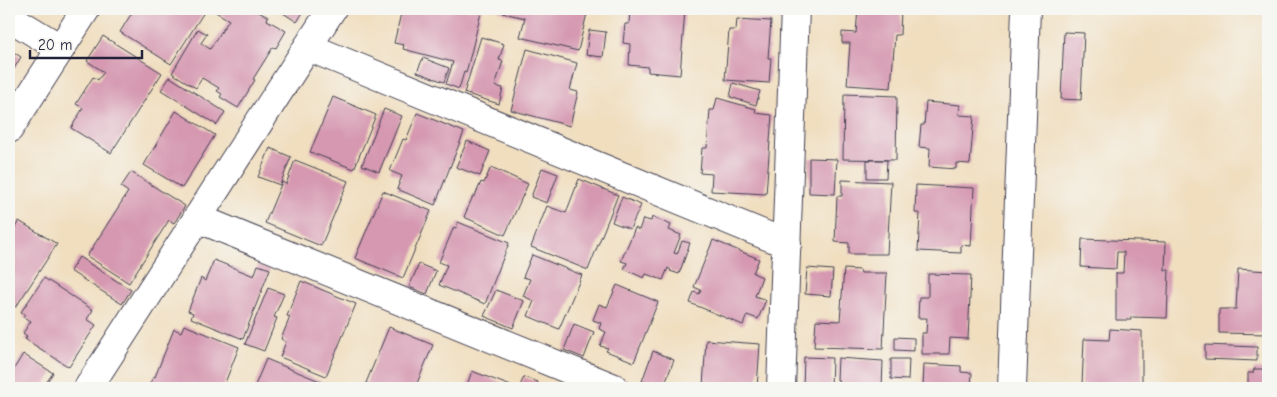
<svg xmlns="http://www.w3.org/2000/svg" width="1277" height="397" font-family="'Comic Neue',sans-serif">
  <rect width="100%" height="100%" fill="#f6f6f2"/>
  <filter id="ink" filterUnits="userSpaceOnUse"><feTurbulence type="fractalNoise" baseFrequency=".02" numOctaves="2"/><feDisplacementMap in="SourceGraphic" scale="10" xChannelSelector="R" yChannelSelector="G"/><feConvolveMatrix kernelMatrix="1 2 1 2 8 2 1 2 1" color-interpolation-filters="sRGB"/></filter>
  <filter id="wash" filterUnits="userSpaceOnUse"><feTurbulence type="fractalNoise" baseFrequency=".0096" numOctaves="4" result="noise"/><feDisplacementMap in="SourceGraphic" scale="20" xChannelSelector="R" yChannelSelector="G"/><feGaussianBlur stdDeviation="1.12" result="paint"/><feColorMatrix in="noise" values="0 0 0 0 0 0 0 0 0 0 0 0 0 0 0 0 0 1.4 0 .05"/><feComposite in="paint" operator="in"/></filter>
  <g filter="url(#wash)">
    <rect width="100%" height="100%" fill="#f0debf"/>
    <g id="blocks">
      <g fill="#d598b0">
        <polygon points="130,9 206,9 171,64 120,32 133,11"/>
        <polygon points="216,9 253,9 268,17 267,20 286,31 276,48 273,47 253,79 255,80 238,108 220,97 222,94 217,91 219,88 202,78 196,88 172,73 198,29 207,34 201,43 210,49 229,20 214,11"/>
        <polygon points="277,9 305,9 297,22"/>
        <polygon points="402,9 482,9 466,73 464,72 459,89 446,84 453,62 403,49 404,45 394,43"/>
        <polygon points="496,9 588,9 578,51 520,37 525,18 503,13 504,12"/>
        <polygon points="630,9 685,9 680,75 648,72 648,67 629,65 630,44 623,43 625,24 629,24"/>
        <polygon points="858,9 901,9 900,35 895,35 891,88 847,85 850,43 842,43 842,32 856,33"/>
        <polygon points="737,19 771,21 768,58 771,58 769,83 725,80 729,30 736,30"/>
        <polygon points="589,30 606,32 603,57 586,55"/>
        <polygon points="1064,32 1084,33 1081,100 1061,99"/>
        <polygon points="103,36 162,73 111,153 71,128 83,108 76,104 93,77 98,80 104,72 87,61"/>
        <polygon points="481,37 504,44 499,60 503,61 495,86 503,88 499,104 464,93"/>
        <polygon points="9,49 21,57 9,77"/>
        <polygon points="527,49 577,63 570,90 578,92 570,126 511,110"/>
        <polygon points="423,58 449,68 444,82 417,72"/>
        <polygon points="170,77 225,112 217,125 161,90"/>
        <polygon points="733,83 760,91 756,105 730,97"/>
        <polygon points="844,94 897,96 896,160 843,159"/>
        <polygon points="333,97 376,115 354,169 310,152"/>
        <polygon points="717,98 756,109 755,113 772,115 766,194 711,191 712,174 700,173 702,148 707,148 710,110 714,110"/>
        <polygon points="926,102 960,105 959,115 974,116 970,164 956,163 956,169 929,167 930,148 919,147 921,125 924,125"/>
        <polygon points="384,109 402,116 379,172 362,165"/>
        <polygon points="176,111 215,135 182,188 144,165"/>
        <polygon points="417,113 464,132 435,205 397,189 402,176 390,171 403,139 406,140"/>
        <polygon points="467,141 490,151 480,176 456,167"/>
        <polygon points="270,148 291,157 280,185 258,177"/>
        <polygon points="809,158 837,159 835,194 809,193"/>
        <polygon points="295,160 348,181 321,246 265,223 282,182 286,184"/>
        <polygon points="867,160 887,160 886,178 867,178"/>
        <polygon points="491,167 528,184 505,235 464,217 473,196 475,196 481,182 484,183"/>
        <polygon points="542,168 558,174 547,203 531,197"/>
        <polygon points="131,172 185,206 174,223 169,220 129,283 87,256 128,192 121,187"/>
        <polygon points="579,179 618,195 588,270 531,247 547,206 566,213"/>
        <polygon points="842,180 891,182 887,254 849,254 849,243 835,242 837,196 842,196"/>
        <polygon points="916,185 974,188 971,246 961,245 961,253 918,251 920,213 915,213"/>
        <polygon points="383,191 431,211 403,278 355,258"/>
        <polygon points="622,197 641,205 630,229 612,222"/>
        <polygon points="652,217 671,225 669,230 681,235 674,253 677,254 682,241 690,243 679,274 670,271 671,270 668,268 663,280 646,274 644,278 624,269 627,263 621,261 635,228 639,230 643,219 651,221"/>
        <polygon points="19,221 57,244 16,307 13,306 9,311 9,237"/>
        <polygon points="458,222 509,243 485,304 439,285 447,265 439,262 454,227 456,228"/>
        <polygon points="1082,239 1166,242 1165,270 1169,270 1167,318 1131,317 1131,320 1116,320 1116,273 1123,273 1124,252 1117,252 1116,269 1081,267"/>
        <polygon points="713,240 759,259 753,273 762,277 755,296 766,300 758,319 747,315 743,325 690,303 694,292 699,294 701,290 694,287"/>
        <polygon points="532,255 582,275 559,329 528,316 534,301 523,296 530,279 523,277"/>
        <polygon points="79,257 131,290 122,304 70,271"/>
        <polygon points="214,260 254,276 258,265 270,269 243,339 191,318 193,313 188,311 201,278 205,281"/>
        <polygon points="419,264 436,271 427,294 409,287"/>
        <polygon points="807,268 833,270 831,296 805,294"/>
        <polygon points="844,269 860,270 861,273 887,273 883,349 814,347 816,320 840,321"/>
        <polygon points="1238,269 1268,271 1268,334 1219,333 1219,309 1236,309"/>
        <polygon points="928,274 971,275 968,339 950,338 949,354 922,354 922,333 926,333 927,318 918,318 919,297 928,297"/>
        <polygon points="44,278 93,310 87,319 96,325 69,367 25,339 27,336 23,333 31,321 23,317 25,314 21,312"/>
        <polygon points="301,281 356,304 326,376 280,357 286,342 281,339 290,317 287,316"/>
        <polygon points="617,285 658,302 634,362 606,351 608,348 600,346 606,332 599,329 601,323 593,320 599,304 607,307"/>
        <polygon points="268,288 284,294 274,317 277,318 264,351 245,344"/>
        <polygon points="496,290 524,301 513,328 484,316"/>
        <polygon points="574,324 594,332 584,358 564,350"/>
        <polygon points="184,325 239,347 223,388 148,388 153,377 155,377 174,329 181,332"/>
        <polygon points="389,327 433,345 415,388 370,388 371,385 366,383"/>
        <polygon points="1110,329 1142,331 1142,388 1088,388 1088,386 1082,385 1084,339 1109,340"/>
        <polygon points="895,337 914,338 914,351 895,350"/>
        <polygon points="706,340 760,344 757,388 707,388 707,386 703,386"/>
        <polygon points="1205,345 1257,347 1257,361 1205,359"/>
        <polygon points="653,351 674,360 663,388 642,381"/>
        <polygon points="23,354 53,373 46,383 54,388 9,388 9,377"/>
        <polygon points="804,357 832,358 831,388 803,388"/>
        <polygon points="838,358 883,361 882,388 839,388 839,380 837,380"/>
        <polygon points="266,359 322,382 319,388 254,388"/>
        <polygon points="891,359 909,359 908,380 891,379"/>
        <polygon points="924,364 961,366 961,372 972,373 971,388 923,388"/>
        <polygon points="1254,369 1268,369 1268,388 1248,388 1248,373 1253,373"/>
        <polygon points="472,371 516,388 466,388"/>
        <polygon points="524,377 538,382 535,388 519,388"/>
      </g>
    </g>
  </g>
  <g filter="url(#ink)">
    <use href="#blocks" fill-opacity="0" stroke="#413e4f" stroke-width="1"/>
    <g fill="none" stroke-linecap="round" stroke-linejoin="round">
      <defs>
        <g id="minor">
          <polyline points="9,17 60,48"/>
          <polyline points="308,47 787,244"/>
          <polyline points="9,129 86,9"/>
          <polyline points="197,218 614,388"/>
          <polyline points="88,388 332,9"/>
          <polyline points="781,388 795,9"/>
          <polyline points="1012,388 1026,9"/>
        </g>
      </defs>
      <use href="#minor" stroke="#413e4f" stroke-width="30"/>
      <use href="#minor" stroke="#fff" stroke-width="28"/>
    </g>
  </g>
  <rect width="1277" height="397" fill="none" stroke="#f6f6f2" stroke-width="30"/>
  <path d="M30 50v8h112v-8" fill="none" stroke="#22223b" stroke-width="2.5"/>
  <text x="38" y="50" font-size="15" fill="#22223b" stroke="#f6f6f2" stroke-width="4" paint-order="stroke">20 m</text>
</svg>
